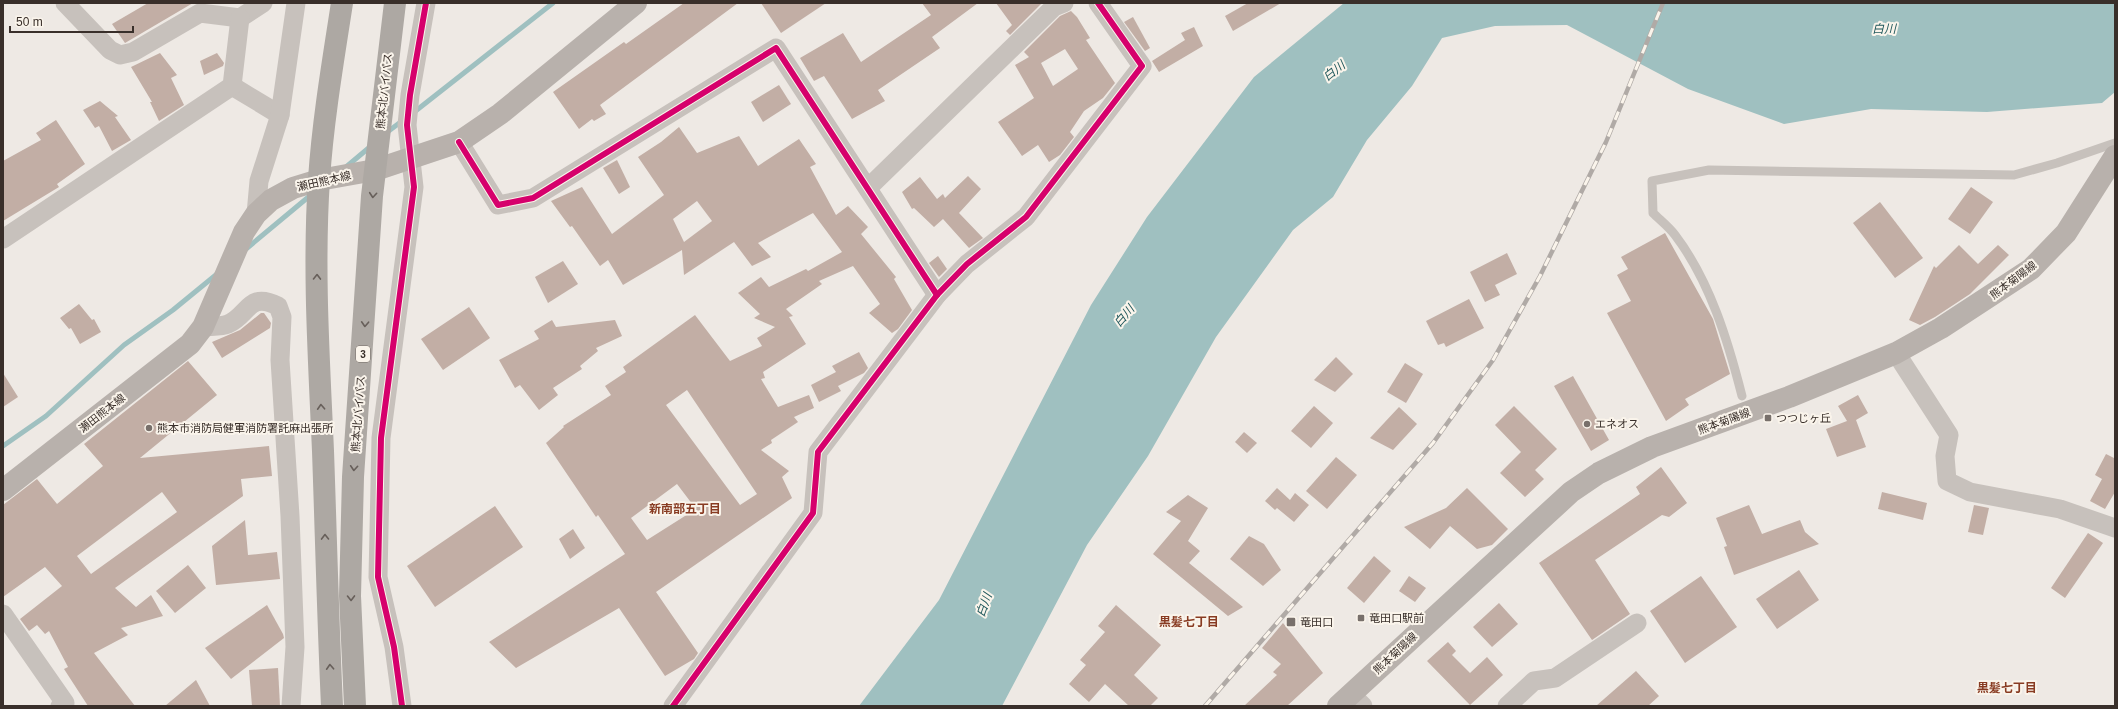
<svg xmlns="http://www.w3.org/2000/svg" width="2118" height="709" font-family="Arial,'Noto Sans JP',sans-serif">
  <rect width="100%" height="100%" fill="#eee9e4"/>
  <polygon fill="#9fc0c0" points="1344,3 2115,3 2115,92 2102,103 1987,112 1871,109 1784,124 1688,89 1567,25 1495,26 1442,38 1412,86 1367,140 1333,197 1293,230 1216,337 1148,456 1087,545 1002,706 859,706 939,600 1091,305 1147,217 1254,77"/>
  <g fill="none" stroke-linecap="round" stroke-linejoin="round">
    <g stroke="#9fc0c0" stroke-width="5">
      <polyline points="413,113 553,3"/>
      <polyline points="386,133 402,121"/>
      <polyline points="346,167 371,146"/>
      <polyline points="246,249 312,194"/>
      <polyline points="3,446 46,416 124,345 173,310 217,274"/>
    </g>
  </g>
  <g fill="#c2aea5" fill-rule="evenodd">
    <polygon points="148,3 193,3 125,43 112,24"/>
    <polygon points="684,3 738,3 600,105 606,114 594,121 592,119 579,129 553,92 624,42 626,44"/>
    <polygon points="761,3 826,3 781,33"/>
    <polygon points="922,3 978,3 932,37 940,48 878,90 885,101 852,119 824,76 814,81 800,58 843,33 861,62 931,15"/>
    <polygon points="996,3 1042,3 1010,35 1006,31 1012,25"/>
    <polygon points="1248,3 1281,3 1233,31 1225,16"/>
    <path d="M1071,11l6,6 13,21 -4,2 29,43 -12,15 -19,13 -14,21 4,5 -14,18 -11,7 -11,-17 -16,11 -24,-34 36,-24 -19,-33 14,-8 -5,-5 36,-36zM1065,49l13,20 -25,17 -12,-23z"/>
    <polygon points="1133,17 1150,48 1145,51 1124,22"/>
    <polygon points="1194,27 1203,46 1159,72 1152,61 1185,40 1181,33"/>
    <polygon points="160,53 177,75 171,78 184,105 159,121 150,102 152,102 131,67"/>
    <polygon points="217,53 224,63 223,66 204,75 200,61"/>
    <polygon points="779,85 791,104 763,122 751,102"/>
    <polygon points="100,101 118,116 115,117 131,140 112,151 99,126 95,128 83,110"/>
    <polygon points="56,120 85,164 57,184 59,187 3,221 3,161 41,140 36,133"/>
    <path d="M679,127l18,26 42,-17 19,30 41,-27 17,25 -6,3 26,48 12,-9 20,21 -7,7 35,43 -2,2 18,31 -14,19 -6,4 -23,-20 11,-9 -27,-38 -34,15 3,3 -36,25 7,7 -4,1 17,27 -43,28 2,6 -4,1 17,28 31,-12 5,13 -20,9 4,5 -27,18 1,3 -11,7 28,21 -7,6 10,21 -136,94 42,61 -4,6 -29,17 -46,-68 -103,60 -27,-26 136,-88 -27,-39 -2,2 -50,-74 18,-16 -1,-1 48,-31 -6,-9 21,-14 -3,-5 72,-52 35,46 32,-15 -5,-8 18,-11 -21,-9 6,-4 -22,-21 23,-16 8,10 37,-18 2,2 34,-19 -29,-39 -55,30 13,14 -19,9 -18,-24 -50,33 -2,-25 -59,35 -15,-25 -8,6 -28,-40 -2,1 -19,-26 31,-14 30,47 52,-39 -26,-38 23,-15zM697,201l15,20 -28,21 -11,-23zM687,390l70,104 -17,11 -74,-100zM677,484l19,25 -49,31 -16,-22z"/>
    <polygon points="617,160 630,187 619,194 603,168"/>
    <polygon points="968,176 981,189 959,213 983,238 969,248 943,219 934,227 914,208 912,209 902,192 920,177 937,199 943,194 945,198"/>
    <polygon points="1971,187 1993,202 1970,234 1948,219"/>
    <polygon points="1880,202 1923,258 1895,278 1853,223"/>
    <polygon points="1665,233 1713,319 1730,374 1685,399 1689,405 1666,421 1607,313 1631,301 1617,275 1628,269 1621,257"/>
    <polygon points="1959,245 1978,264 1998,245 2009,255 1970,294 1935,317 1920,325 1909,320 1934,266 1936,268"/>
    <polygon points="1507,253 1517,274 1495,285 1500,295 1485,302 1470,272"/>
    <polygon points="938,256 947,269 939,277 929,263"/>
    <polygon points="563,261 578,284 548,303 535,277"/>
    <polygon points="1469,299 1484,328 1446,347 1444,343 1438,345 1426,321"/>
    <polygon points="79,304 92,320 94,319 101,332 80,344 71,328 69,329 60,318"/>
    <polygon points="469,307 490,338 443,370 421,339"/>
    <polygon points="261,313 264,313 271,323 270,328 222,358 212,342 240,330"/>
    <polygon points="552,320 556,327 615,320 622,336 596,348 598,351 580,366 582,369 553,388 558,395 539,410 520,385 515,388 499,360 539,339 534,331"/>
    <polygon points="859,352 868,368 864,373 838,386 841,391 819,402 811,385 836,372 832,366"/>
    <polygon points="1336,357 1353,374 1335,392 1314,380"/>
    <path d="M188,361l29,34 -77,63 129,-12 3,30 -31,3 2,17 -128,92 21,19 15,-12 12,21 -42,12 7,7 -34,18 41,53h-47l-24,-37 4,-2 -19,-36 -4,3 -8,-9 -8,6 -9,-12 42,-33 -17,-19 -42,30v-92l34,-26 20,25 46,-38 -19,-22zM162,492l15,20 -86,62 -14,-18z"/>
    <polygon points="1405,363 1423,374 1406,403 1387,392"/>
    <polygon points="3,373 18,397 3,407"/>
    <polygon points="1573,376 1609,440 1591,451 1554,386"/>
    <polygon points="1858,395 1868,413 1856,420 1866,447 1837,457 1826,429 1847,421 1838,406"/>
    <polygon points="1314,406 1333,423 1311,448 1291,431"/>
    <polygon points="1514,406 1557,449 1535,470 1544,479 1525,497 1500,473 1521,452 1495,425"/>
    <polygon points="1399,407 1417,424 1393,450 1370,438"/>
    <polygon points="1244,432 1257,443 1247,453 1235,442"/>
    <polygon points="2106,454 2114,458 2115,457 2115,492 2105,509 2090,501 2102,479 2095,475"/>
    <polygon points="1336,457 1357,475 1327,509 1306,491"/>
    <polygon points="1661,467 1687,503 1669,517 1662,515 1595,560 1630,614 1592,640 1539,563 1640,494 1636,487"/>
    <polygon points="1277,488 1290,500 1295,493 1309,505 1294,522 1277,508 1275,510 1265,501"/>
    <polygon points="1467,488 1508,529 1492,545 1477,549 1450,526 1430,549 1404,527 1446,508"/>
    <polygon points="1882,492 1927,503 1923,520 1878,509"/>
    <polygon points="1188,495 1208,508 1188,541 1200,551 1189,563 1243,607 1228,616 1153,554 1181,521 1166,512"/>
    <polygon points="1749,505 1762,534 1800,520 1805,532 1819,544 1734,575 1724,547 1727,546 1716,518"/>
    <polygon points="1974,505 1989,508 1983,535 1968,532"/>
    <polygon points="495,506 523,547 435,607 407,566"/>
    <polygon points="245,520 248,555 277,552 280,579 216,585 212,546"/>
    <polygon points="573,529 585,548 570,559 559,539"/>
    <polygon points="2088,533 2103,543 2065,598 2051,588"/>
    <polygon points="1249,536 1264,544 1281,570 1263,586 1230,559"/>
    <polygon points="1374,556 1391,571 1364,603 1347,588"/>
    <polygon points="188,565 206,588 175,613 156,591"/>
    <polygon points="1799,570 1819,600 1777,629 1756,599"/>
    <polygon points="1409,576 1426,588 1415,602 1399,591"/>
    <polygon points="1701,576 1737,627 1685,663 1650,611"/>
    <polygon points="1499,603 1518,624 1492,647 1473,627"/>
    <polygon points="267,605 283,634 284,638 231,679 205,648"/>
    <polygon points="1116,605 1161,645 1134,675 1158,698 1150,706 1129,706 1105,684 1089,702 1069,684 1086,665 1080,660 1105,632 1098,626"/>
    <polygon points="1283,623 1323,673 1287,706 1244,706 1277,675 1273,672 1281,664 1262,648"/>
    <polygon points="1448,642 1456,651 1452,655 1470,673 1487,657 1503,675 1470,705 1427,661"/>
    <polygon points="278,668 280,706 252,706 249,670"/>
    <polygon points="1636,671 1659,696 1648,706 1596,706"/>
    <polygon points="196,680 210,706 165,706"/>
  </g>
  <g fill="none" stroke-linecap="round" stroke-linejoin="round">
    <path stroke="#c7c1bc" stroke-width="9" d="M1742,396c-14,-55 -32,-115 -67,-161 -6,-8 -15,-15 -22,-22l-1,-32 57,-11 305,5 43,-12 58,-20"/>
    <g stroke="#c7c1bc" stroke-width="19">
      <polyline points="65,3 110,50 120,55 133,52 200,13 240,18 263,3"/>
      <polyline points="232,86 280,115"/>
      <polyline points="459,142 498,205 533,198 776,48 937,295"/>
      <polyline points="868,188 1054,7 1064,3"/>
      <polyline points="256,214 259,181 280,115 296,3"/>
      <polyline points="3,239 232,86 240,18"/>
      <path d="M203,327c7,-1 18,0 25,-3 21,-9 20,-33 50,-18l4,11 -2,43 10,156 5,131 -4,59"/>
      <polyline points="1896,353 1949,435 1945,456 1947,481 1970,492 2060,509 2115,528"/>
      <polyline points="3,614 65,703 60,706"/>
      <polyline points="1351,694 1363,706"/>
      <polyline points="402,706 394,647 378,577 381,438 414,187 407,125 410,95 426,3"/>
      <polyline points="673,706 813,513 818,452 937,295 967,264 1026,217 1142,66 1098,3"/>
      <polyline points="1507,706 1534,681 1555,678 1637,623"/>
    </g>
    <g stroke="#b8b1ac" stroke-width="22">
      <polyline points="3,490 190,344 203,327 244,232 256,214 271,200 293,188 319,180 375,170 459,142 500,114 636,3"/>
      <polyline points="1338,706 1571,492 1599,473 1652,447 1789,397 1896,353 1941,328 2031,269 2066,233 2115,156"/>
    </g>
    <g stroke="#ada8a3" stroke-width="22">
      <path d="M332,706c-4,-85 -6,-170 -9,-255 -4,-91 -10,-182 -4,-272 4,-59 14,-118 23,-176"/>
      <polyline points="355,706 350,596 353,477 372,196 395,3"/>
    </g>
    <defs>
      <polyline id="rail" points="1205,706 1433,443 1493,360 1540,276 1606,142 1663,3"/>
    </defs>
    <use href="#rail" stroke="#b0aaa6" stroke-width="4.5"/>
    <use href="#rail" stroke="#faf4eb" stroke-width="3" stroke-dasharray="9" stroke-linecap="butt"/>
    <defs>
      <g id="cycleway">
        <polyline points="459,142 498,205 533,198 776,48 937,295"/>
        <polyline points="402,706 394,647 378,577 381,438 414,187 407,125 410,95 426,3"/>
        <polyline points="673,706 813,513 818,452 937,295 967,264 1026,217 1142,66 1098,3"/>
      </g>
    </defs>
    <use href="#cycleway" stroke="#faf4eb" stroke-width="8"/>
    <use href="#cycleway" stroke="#d6006c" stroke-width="6"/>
  </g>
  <defs><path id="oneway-chevron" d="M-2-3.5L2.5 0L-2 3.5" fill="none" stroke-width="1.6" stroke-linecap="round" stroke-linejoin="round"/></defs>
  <g stroke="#675f5a">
    <use href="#oneway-chevron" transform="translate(373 195) rotate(95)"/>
    <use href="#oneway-chevron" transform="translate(317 277) rotate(-89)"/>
    <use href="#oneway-chevron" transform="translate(365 324) rotate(93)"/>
    <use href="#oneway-chevron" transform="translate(321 407) rotate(-93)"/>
    <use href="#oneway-chevron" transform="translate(354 468) rotate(94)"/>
    <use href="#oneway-chevron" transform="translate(325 537) rotate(-91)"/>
    <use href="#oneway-chevron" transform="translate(351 598) rotate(89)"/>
    <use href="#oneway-chevron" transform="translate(330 667) rotate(-93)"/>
  </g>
  <g fill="#78706b" stroke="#faf4eb" stroke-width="1.5">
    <rect x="1764" y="414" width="8" height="8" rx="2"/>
    <circle cx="1587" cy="424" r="4"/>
    <circle cx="149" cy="428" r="4"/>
    <rect x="1357" y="614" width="8" height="8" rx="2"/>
    <rect x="1286" y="617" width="10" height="10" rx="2"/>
  </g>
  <g text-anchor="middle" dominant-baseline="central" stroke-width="4" stroke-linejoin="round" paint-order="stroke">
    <rect fill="#faf4eb" stroke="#736a64" stroke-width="1" x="356" y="346" width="14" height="16" rx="3"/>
    <g font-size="10" font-weight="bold" fill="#392f2a">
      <text x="363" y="354">3</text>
    </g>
    <g font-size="11" fill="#392f2a" stroke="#faf4eb">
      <text transform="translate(384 91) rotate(-84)">熊本北バイパス</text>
      <text transform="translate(324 181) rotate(-13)">瀬田熊本線</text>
      <text transform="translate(2013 280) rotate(-37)">熊本菊陽線</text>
      <text transform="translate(102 413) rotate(-38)">瀬田熊本線</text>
      <text transform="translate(358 414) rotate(-86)">熊本北バイパス</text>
      <text transform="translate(1724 421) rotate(-20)">熊本菊陽線</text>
      <text transform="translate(1395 653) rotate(-43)">熊本菊陽線</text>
    </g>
    <g font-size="11" fill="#392f2a" stroke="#faf4eb" text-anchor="start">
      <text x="1776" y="418">つつじヶ丘</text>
      <text x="1595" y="424">エネオス</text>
      <text x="157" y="428">熊本市消防局健軍消防署託麻出張所</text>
      <text x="1369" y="618">竜田口駅前</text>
      <text x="1300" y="622">竜田口</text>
    </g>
    <g font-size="12" font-style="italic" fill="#1f575b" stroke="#faf4eb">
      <text x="1884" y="29">白川</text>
      <text transform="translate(1334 71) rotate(-38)">白川</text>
      <text transform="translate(1124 316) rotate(-49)">白川</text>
      <text transform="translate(984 605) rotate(-70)">白川</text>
    </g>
    <g font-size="12" font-weight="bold" fill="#883b22" stroke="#faf4eb">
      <text x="685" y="509">新南部五丁目</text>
      <text x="1189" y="622">黒髪七丁目</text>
      <text x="2007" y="688">黒髪七丁目</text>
    </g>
  </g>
  <rect width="2118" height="709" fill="none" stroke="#392f2a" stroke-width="8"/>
  <path d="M10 26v6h123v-6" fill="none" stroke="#392f2a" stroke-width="2"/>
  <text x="16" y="26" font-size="12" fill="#392f2a" stroke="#faf4eb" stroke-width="3" paint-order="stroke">50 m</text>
</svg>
